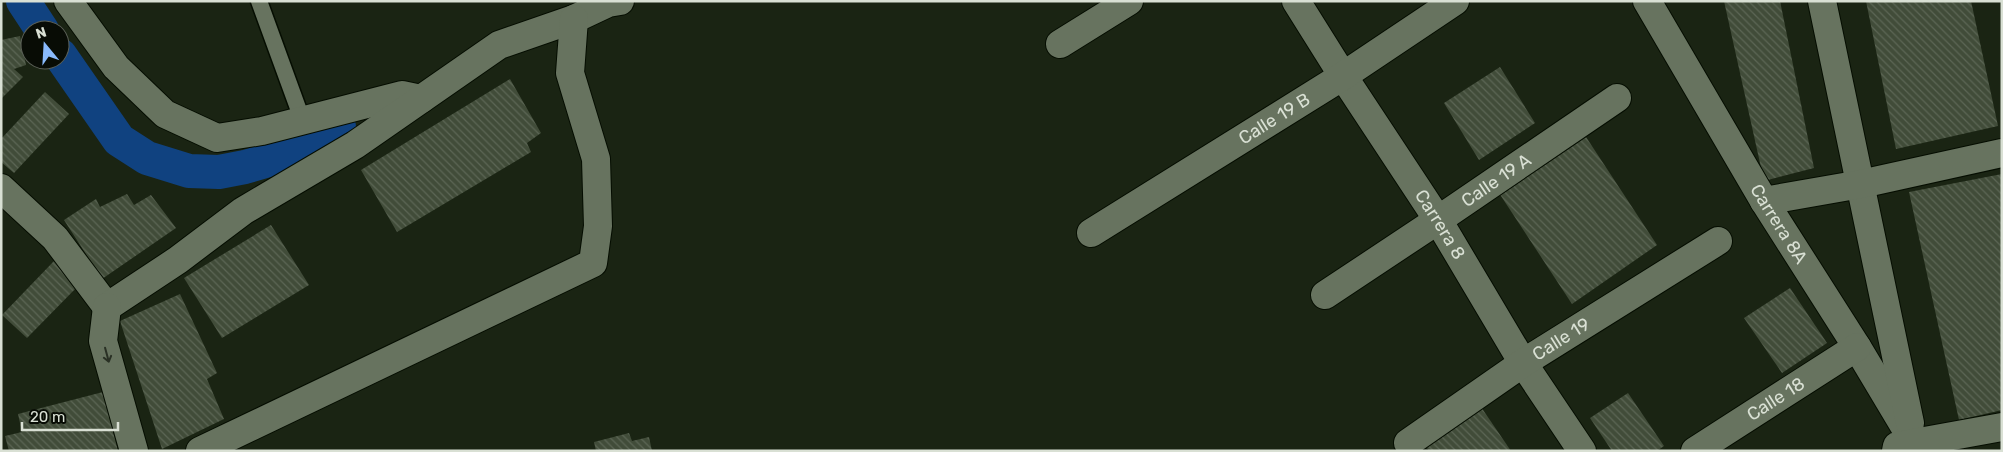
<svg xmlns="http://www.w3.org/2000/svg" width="2003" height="452" font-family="Rubik,sans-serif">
  <defs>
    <pattern id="building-back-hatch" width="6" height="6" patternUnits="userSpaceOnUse" patternTransform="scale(1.25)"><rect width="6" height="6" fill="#414c39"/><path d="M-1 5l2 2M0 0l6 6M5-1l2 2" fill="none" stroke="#5c6655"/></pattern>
  </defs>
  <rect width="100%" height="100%" fill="#1a2413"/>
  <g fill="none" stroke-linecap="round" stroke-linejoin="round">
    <g stroke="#104280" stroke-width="34">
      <polyline points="23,1 42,30"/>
      <polyline points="60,55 119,140 147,158 189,171 219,172 245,167 276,158 339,127"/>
    </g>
  </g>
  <g fill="url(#building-back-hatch)">
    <polygon points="1724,1 1780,1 1814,168 1764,181"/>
    <polygon points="1866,1 1971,1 1998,126 1896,149"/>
    <polygon points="20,36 26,65 14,69 23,77 1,99 1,40"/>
    <polygon points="1500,67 1535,123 1479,160 1444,103"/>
    <polygon points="510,79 541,133 527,143 531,152 397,232 361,170"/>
    <polygon points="45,92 69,114 14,173 1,162 1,139"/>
    <polygon points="1586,137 1657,245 1572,304 1499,193"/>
    <polygon points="2002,174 2002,410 1959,420 1909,192"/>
    <polygon points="127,194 134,205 151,195 176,228 102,279 64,220 96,199 100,207"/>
    <polygon points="271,225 309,285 222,338 184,278"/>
    <polygon points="54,261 79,285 27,338 2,315"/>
    <polygon points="1790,288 1827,343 1782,373 1744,318"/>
    <polygon points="180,294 217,373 207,379 224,419 162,449 120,321"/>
    <polygon points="103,392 118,451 9,451 5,436 22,432 18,414"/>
    <polygon points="1628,393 1664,446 1657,451 1612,451 1590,418"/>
    <polygon points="1481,407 1511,451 1429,451 1425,445"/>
    <polygon points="629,433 632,441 649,437 652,451 596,451 594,442"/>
  </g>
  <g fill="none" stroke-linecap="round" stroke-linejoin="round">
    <defs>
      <polyline id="service" points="259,1 302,119"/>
      <g id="minor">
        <polyline points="68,1 116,67 165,114 217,138 262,131 402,95 421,99"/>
        <path id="s1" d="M1296,1l47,75 95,144 85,143 59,88"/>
        <path id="s2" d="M1647,1l117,200 93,146 58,97"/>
        <polyline points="1822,1 1910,423"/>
        <polyline points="1060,44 1129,1"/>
        <polyline points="1,188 55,238 107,307"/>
        <polyline points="1764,201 1861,184 2002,153"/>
        <path id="s3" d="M1091,233l252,-157 112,-75"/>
        <path id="s4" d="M1325,295l113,-75 179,-122"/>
        <polyline points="107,307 178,260 243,211 355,145 499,45 574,19 608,3 620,1"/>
        <polyline points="107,307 103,341 134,451"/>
        <path id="s5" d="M1408,443l115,-80 195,-122"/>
        <polyline points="200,451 593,263 598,226 596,159 570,73 574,19"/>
        <path id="s6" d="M1695,451l162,-104"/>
        <polyline points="1896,451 1897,446 2002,427"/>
      </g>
    </defs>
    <use href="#service" stroke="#050d01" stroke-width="19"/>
    <use href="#minor" stroke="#050d01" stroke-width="30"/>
    <use href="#service" stroke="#67735f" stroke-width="16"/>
    <use href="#minor" stroke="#67735f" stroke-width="28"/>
  </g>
  <defs><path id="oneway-shaft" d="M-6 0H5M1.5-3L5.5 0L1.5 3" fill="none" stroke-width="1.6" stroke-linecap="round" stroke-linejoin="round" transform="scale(1.25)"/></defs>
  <use stroke="#293024" href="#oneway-shaft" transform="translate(107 355) rotate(75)"/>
  <g text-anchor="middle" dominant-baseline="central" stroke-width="4" stroke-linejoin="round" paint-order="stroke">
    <g font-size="18" fill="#d9e0d4" stroke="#080c05">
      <text stroke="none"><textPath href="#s3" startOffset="216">Calle 19 B</textPath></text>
      <text stroke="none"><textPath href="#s4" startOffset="206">Calle 19 A</textPath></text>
      <text stroke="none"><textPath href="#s2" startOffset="259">Carrera 8A</textPath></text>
      <text stroke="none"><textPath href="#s1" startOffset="266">Carrera 8</textPath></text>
      <text stroke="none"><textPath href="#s5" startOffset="185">Calle 19</textPath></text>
      <text stroke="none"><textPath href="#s6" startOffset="96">Calle 18</textPath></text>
    </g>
  </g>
  <rect width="2003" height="452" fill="none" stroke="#d9e0d4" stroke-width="5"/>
  <g transform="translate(45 45) rotate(342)"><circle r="24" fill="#080c05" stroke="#5c6158"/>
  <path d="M0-4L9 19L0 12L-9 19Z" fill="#89bafc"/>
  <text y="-8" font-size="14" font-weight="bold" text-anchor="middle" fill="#d9e0d4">N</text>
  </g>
  <path d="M22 422v8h96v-8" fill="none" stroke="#d9e0d4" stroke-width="2.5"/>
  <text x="30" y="422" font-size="15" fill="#d9e0d4" stroke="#080c05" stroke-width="4" paint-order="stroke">20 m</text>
</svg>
